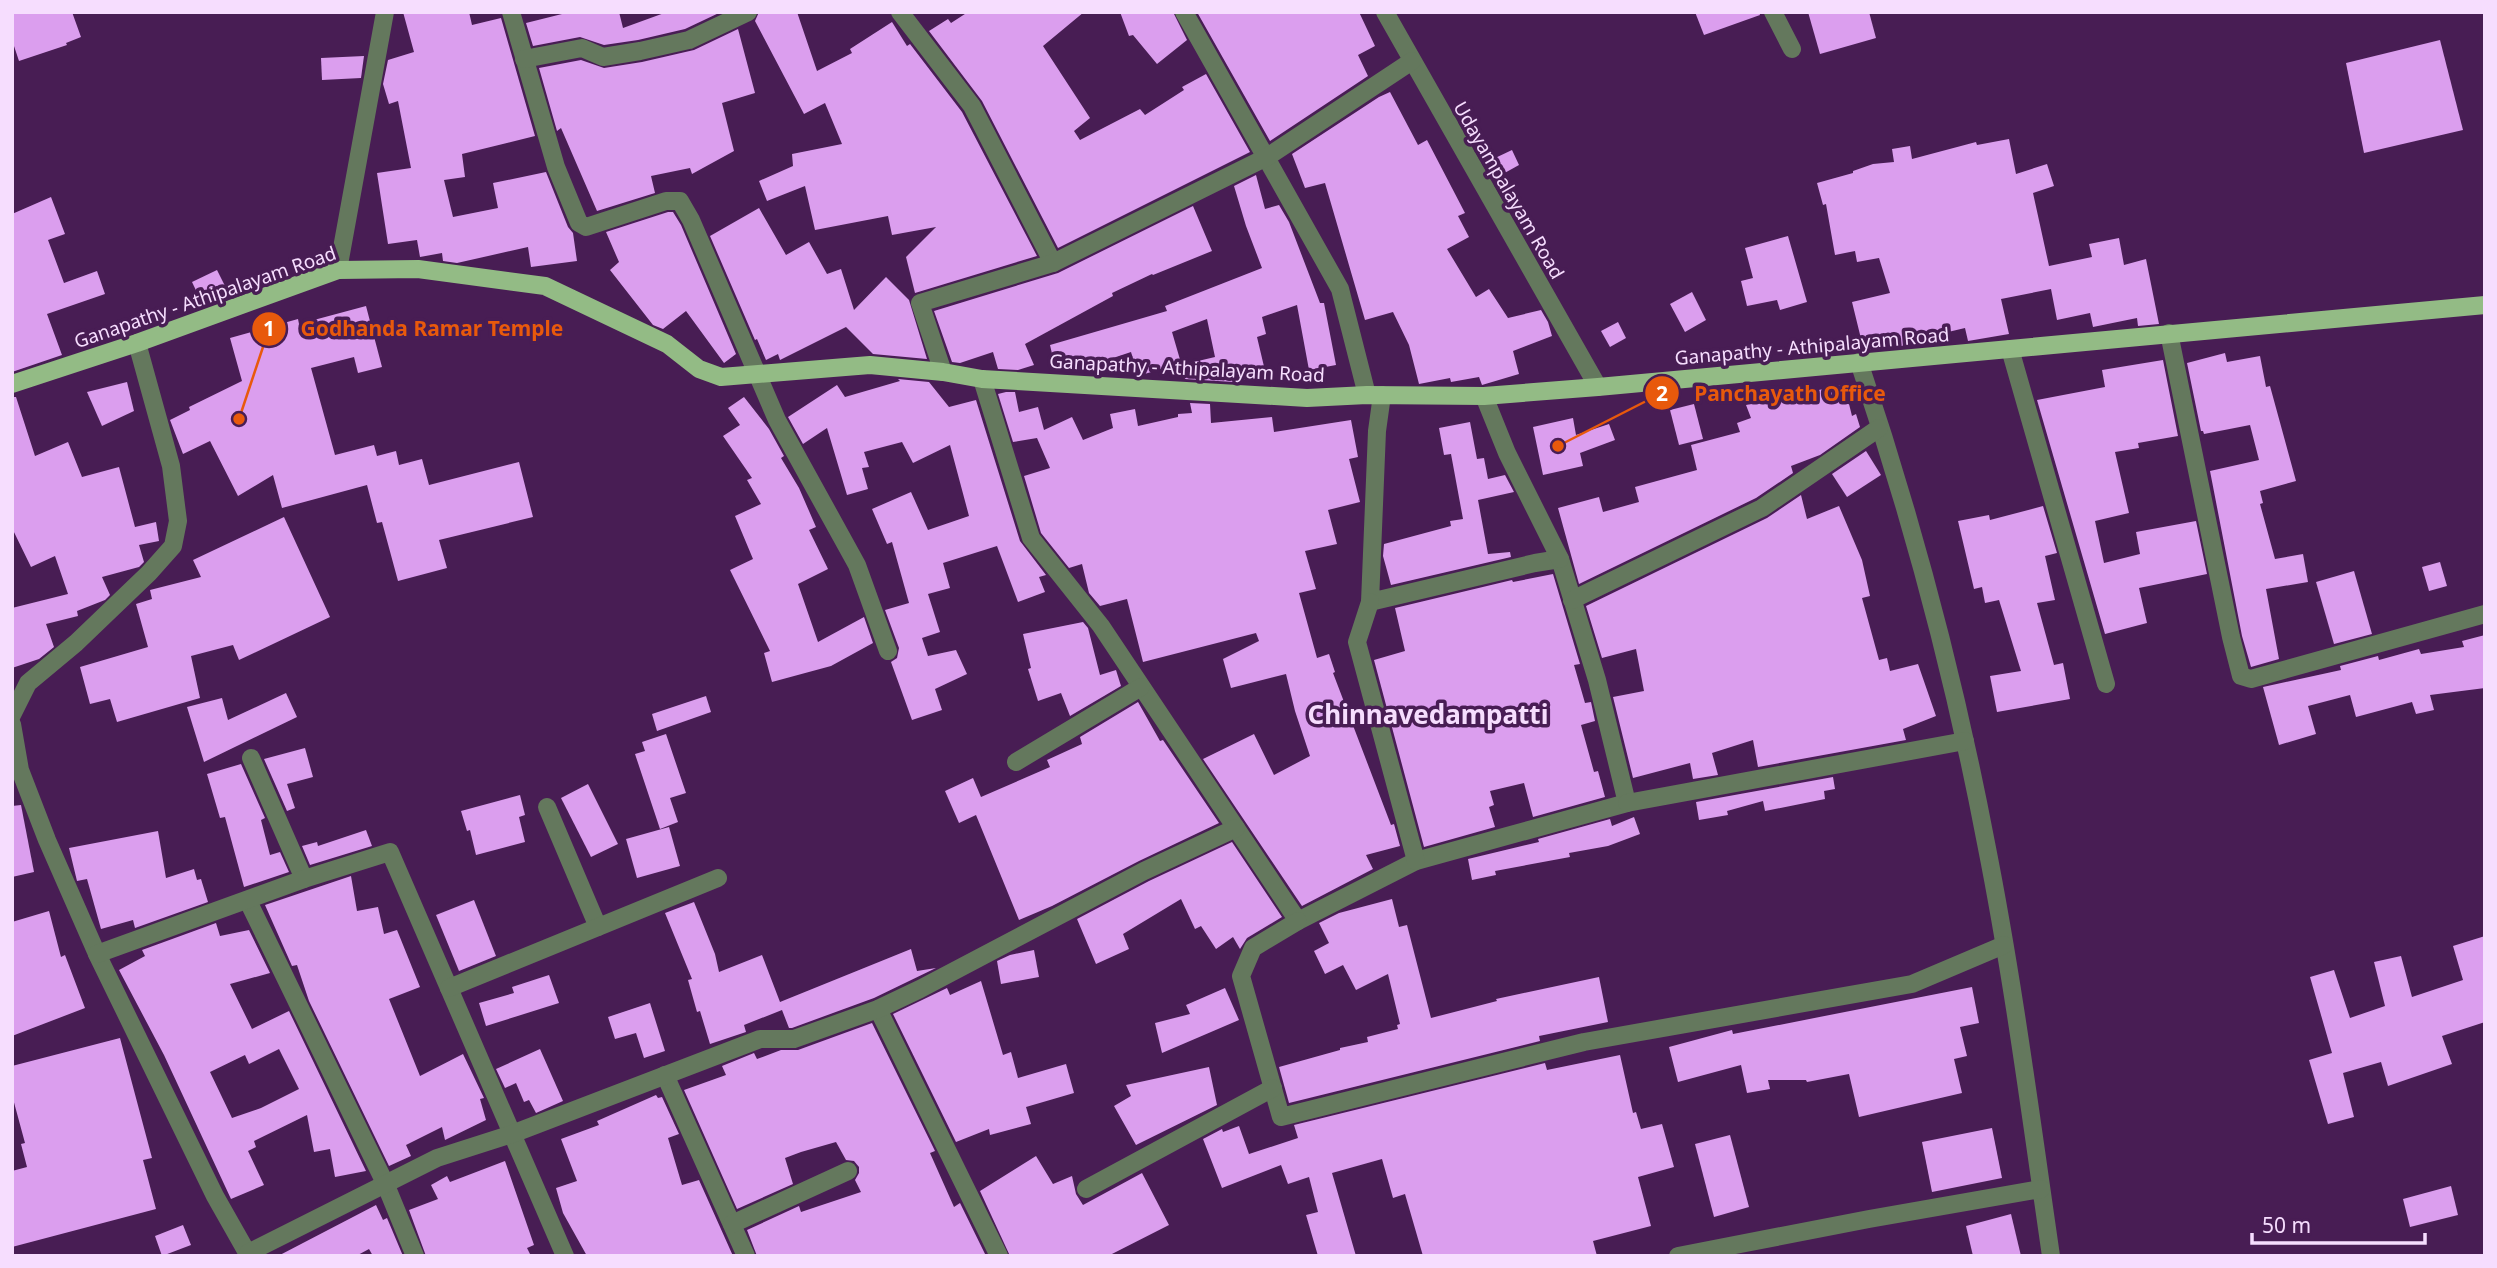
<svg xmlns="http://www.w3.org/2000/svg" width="2497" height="1268" font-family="'Noto Sans',sans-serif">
  <rect width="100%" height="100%" fill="#481d54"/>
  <g fill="#db9eee" fill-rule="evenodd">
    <polygon points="12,12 72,12 81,37 66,43 67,45 19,61 12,40"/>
    <polygon points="403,12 469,12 472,25 501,18 535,136 462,154 465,177 444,180 453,217 498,208 493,183 546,172 568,227 573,233 577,261 531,267 528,247 457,263 443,261 442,253 420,257 417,240 388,244 377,173 411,168 398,101 389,104 383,84 388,60 414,52"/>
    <polygon points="570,12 619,12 623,28 667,12 721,12 685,29 638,40 604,45 580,37 533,46 526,23"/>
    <polygon points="759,12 797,12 817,71 852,53 850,49 892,22 907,46 910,44 962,112 1037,256 915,293 906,257 936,227 892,235 888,216 815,230 805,186 767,201 759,181 793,166 792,154 842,144 825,103 804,114 755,21"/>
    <polygon points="968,12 1084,12 1043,46 1090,118 1074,131 1080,140 1140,109 1145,115 1184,90 1182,87 1206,74 1250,152 1058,248 982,101 929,31 948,19 951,23"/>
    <polygon points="1120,12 1173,12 1187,40 1157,64 1133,35 1129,36"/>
    <polygon points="1197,12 1359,12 1375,46 1358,55 1368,76 1270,141"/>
    <polygon points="1695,12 1759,12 1760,15 1704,35"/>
    <polygon points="1808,12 1869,12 1876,38 1820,54"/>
    <polygon points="738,29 755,93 722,103 734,151 692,174 690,168 651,176 655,193 597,211 561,128 557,131 539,68 581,60 604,68 642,62 694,50"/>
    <polygon points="2440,40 2463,130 2364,153 2346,63"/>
    <polygon points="364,56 361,78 322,80 321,58"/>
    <polygon points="1390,92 1418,145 1427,140 1465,213 1458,216 1469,237 1447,249 1476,297 1489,289 1508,318 1541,310 1548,322 1552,336 1513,351 1519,374 1482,385 1479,377 1451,382 1450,378 1419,384 1409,345 1393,312 1365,320 1325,183 1305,188 1292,154 1379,97"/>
    <polygon points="2009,139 2016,174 2047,164 2054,186 2033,193 2049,266 2092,257 2089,244 2119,238 2124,265 2146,259 2159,324 2138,326 2137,318 2093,327 2090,313 2057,320 2051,289 2001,299 2009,334 1968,341 1965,328 1927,337 1928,340 1901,346 1900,342 1864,351 1852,302 1890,293 1879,258 1857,262 1855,251 1835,255 1826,204 1823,205 1817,183 1853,173 1853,171 1873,164 1894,162 1892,149 1910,146 1912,159 1976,142 1977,145"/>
    <polygon points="1512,150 1519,165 1501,175 1493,159"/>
    <polygon points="1256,175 1265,209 1279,205 1289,222 1320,303 1324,303 1336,365 1309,370 1297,305 1262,317 1266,334 1257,337 1266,375 1234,382 1185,379 1181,365 1215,357 1207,319 1172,332 1181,363 1138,376 1131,352 1101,362 1056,371 1050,345 1167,311 1165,306 1262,268 1246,226 1234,186"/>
    <polygon points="51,197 65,234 48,240 64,283 97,271 105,294 47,314 62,355 12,372 12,214"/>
    <polygon points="1193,206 1212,251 1153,275 1152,274 1112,293 1113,296 1025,344 1034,365 1018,370 998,369 993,352 960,363 952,362 934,311 1058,273"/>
    <polygon points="759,208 786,255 809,242 827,274 841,269 854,310 886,277 909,300 927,359 873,354 846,327 780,360 778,354 766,360 757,339 755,340 710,236"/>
    <polygon points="668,212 673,212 681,225 736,354 724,363 686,311 663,329 653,325 610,270 619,262 606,232"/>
    <polygon points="1788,236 1807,302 1780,310 1777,300 1747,306 1741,281 1753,278 1745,248"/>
    <polygon points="217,270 227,290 202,303 192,282"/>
    <polygon points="1692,292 1706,320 1685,332 1670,304"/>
    <polygon points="366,306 382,367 358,373 354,357 311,368 335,455 374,445 377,456 396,451 399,465 422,459 429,485 519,462 533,517 439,540 447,568 398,581 382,522 377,523 367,485 282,508 273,475 238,496 210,441 183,454 170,420 190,410 189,407 242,381 230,338 298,319 299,324"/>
    <polygon points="1618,322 1626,338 1610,347 1601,331"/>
    <polygon points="2225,353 2227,362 2260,356 2266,387 2270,386 2296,481 2260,491 2263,503 2260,504 2275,559 2303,554 2308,582 2266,589 2279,659 2251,667 2242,636 2210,471 2259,460 2250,425 2204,434 2203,431 2201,431 2187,363"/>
    <polygon points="2163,360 2178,436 2138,443 2139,448 2115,452 2129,513 2095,521 2104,563 2140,554 2136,532 2196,521 2207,574 2139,588 2147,623 2105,634 2037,400 2105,387 2102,370"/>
    <polygon points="898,379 929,382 949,407 976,400 1020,541 1046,575 1039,577 1045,592 1018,602 997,546 943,563 950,588 928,594 940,632 922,638 928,656 956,650 967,674 935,689 942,710 912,720 891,662 897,658 899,648 885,610 909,603 892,542 887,544 872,509 911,492 928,530 969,516 950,445 913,463 902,442 864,452 869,467 862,468 868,489 847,495 827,428 803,444 788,417 837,385 845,397 900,381"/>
    <polygon points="127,382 134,411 102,426 87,392"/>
    <polygon points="1844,384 1852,416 1856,414 1860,427 1820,455 1791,466 1793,473 1756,498 1579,584 1558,508 1599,497 1603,512 1639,502 1635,487 1697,470 1691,445 1740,432 1737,423 1751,418 1746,405 1767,397 1769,402"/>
    <polygon points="1006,392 1015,392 1019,412 1038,407 1044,430 1072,417 1083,440 1113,428 1110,414 1135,409 1138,426 1178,417 1178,414 1192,413 1190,403 1210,404 1211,423 1272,417 1274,432 1351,420 1358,457 1349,459 1360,502 1328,510 1337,544 1305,551 1316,589 1299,593 1317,658 1329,654 1335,672 1333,673 1391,825 1394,824 1400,846 1366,855 1373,869 1302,906 1203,759 1254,734 1274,775 1310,756 1295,711 1286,674 1231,688 1223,659 1259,641 1256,633 1143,662 1127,599 1100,606 1089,593 1082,564 1069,568 1041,533 1024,476 1050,468 1037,438 1013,442 998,394"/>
    <polygon points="12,397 16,397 35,456 68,442 82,477 119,467 135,527 156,522 159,541 139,545 144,562 139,567 102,577 110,595 105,600 77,611 78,616 46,624 54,647 39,659 12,668 12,608 68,594 55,556 31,567 12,528"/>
    <polygon points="744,397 769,429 784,456 781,458 799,488 816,527 809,530 828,569 798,584 818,642 864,617 873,643 831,666 772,682 764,653 770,651 730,570 753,559 735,516 761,504 747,480 752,478 723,436 740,425 728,408"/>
    <polygon points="1694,404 1703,439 1679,445 1670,410"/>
    <polygon points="1573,418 1576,435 1609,424 1615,440 1580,453 1583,466 1543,475 1533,427"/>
    <polygon points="1470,422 1477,459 1484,458 1488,479 1505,475 1514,492 1478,500 1488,554 1510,552 1511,557 1391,585 1383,556 1384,544 1451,526 1450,521 1463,519 1451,454 1444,455 1439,428"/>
    <polygon points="1866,451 1881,475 1847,497 1832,474"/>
    <polygon points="1801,495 1807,519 1839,506 1862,560 1870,596 1862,598 1879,660 1887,658 1890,671 1918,664 1936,716 1903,729 1906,740 1758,767 1753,740 1712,753 1718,775 1693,779 1690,763 1633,778 1613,697 1644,691 1636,649 1602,658 1586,606 1767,518"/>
    <polygon points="2043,506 2057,553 2045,556 2055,600 2037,603 2054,665 2063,663 2070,699 1997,712 1990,676 2021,671 1999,600 1985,603 1982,587 1974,589 1958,521 1989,515 1990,520"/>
    <polygon points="284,517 330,617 239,660 233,645 191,656 200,698 117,722 110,699 90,704 80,667 148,647 136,604 152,599 150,590 201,577 193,560"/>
    <polygon points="2440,562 2447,586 2429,591 2422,567"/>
    <polygon points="2354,571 2372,634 2334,644 2316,582"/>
    <polygon points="1553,574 1580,664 1574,665 1585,703 1591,702 1595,721 1581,725 1594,772 1598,771 1605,797 1533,817 1524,783 1490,791 1494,805 1489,807 1495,827 1424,847 1374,660 1405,651 1395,608 1512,580 1513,582"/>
    <polygon points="1083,622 1088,628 1100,675 1116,670 1121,686 1070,716 1061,693 1038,701 1028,669 1031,668 1023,634"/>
    <polygon points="2485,635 2485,688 2430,695 2434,710 2416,714 2412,702 2356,717 2350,695 2308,706 2316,734 2279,745 2263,687 2341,670 2340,666 2378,656 2379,660 2419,649 2421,654 2464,647 2462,641"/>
    <polygon points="286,693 297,717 204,762 187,707 222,698 228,720"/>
    <polygon points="706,696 711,712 657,731 652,714"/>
    <polygon points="1138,702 1160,741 1163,740 1219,823 1139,861 1052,906 1019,920 976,815 959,823 945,791 973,778 981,797 1050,767 1047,760 1082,744 1080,737"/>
    <polygon points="666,734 686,793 670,798 678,822 660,829 635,754 645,751 642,742"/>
    <polygon points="305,748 313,777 287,784 295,808 287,811 264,759"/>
    <polygon points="241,764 265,818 261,820 270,855 280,852 289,872 244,887 225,817 220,818 207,774"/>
    <polygon points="1833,777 1835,789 1824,791 1825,799 1765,811 1763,801 1727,811 1728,815 1699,820 1696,802"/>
    <polygon points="588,784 618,844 591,857 561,798"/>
    <polygon points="520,795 525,815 519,817 525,842 476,855 470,830 467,831 461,811"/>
    <polygon points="21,805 34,872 12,877 12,806"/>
    <polygon points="1634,817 1640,834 1608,846 1569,853 1570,857 1495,871 1496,875 1472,880 1468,859 1539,842 1538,839 1610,819 1612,826"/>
    <polygon points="669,827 680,866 637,878 626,839"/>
    <polygon points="366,830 372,846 310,865 302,846 317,842 318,846"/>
    <polygon points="158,831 166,878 194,869 197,880 201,879 208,902 135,928 133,920 101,929 87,879 77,881 69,848"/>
    <polygon points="1232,842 1282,917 1247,938 1240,949 1233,937 1216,949 1201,926 1195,929 1181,899 1123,934 1129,949 1096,964 1077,919 1149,881"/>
    <polygon points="351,876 357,911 378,907 384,934 397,930 420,987 389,999 420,1076 463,1054 484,1098 480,1099 486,1120 445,1140 442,1127 406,1145 411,1156 389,1166 309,1001 297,965 292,966 265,905"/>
    <polygon points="1392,899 1399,927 1407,925 1431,1018 1497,1001 1496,999 1599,977 1608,1022 1539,1036 1540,1041 1289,1103 1279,1067 1340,1050 1340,1048 1368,1042 1367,1037 1398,1029 1397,1025 1400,1024 1388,974 1356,990 1343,965 1325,974 1314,951 1329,943 1319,923 1339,913"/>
    <polygon points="474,900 496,956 459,971 436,915"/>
    <polygon points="694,902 715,954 719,972 762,955 780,1002 911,949 917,971 936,968 874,998 792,1028 789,1028 782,1010 744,1025 746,1032 710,1044 700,1011 697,1012 688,980 692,979 665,913"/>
    <polygon points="49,911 61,957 65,955 85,1008 12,1036 12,922"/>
    <path d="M216,923l4,13 29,-6 21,43 -40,11 22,45 37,-18 77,160 -31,6 -5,-28 -16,3 -7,-37 -53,26 2,6 -8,4 16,34 -33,14 -67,-144 -45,-85 26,-14 -3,-6zM279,1049l20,40 -38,19 -29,10 -22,-46 35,-17 4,9z"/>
    <polygon points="2485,936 2485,1022 2442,1036 2452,1064 2388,1086 2381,1062 2343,1073 2354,1117 2328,1124 2309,1060 2332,1053 2310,977 2334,970 2350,1018 2385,1006 2374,962 2401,956 2412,997 2463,980 2453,946"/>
    <polygon points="1034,950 1039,977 1001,984 997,961 1010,955"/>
    <polygon points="549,975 559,1003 486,1026 479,1003 514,993 512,987"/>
    <polygon points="981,981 1003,1055 1011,1052 1018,1078 1066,1064 1074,1093 1026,1107 1031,1124 990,1135 989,1129 956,1142 893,1014 947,988 950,995"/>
    <polygon points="1972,987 1979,1023 1960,1027 1967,1056 1954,1059 1962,1093 1859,1117 1849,1074 1807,1082 1806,1080 1768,1080 1770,1089 1747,1093 1741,1065 1678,1082 1669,1047 1732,1030 1733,1034"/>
    <polygon points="1225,988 1239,1020 1162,1053 1155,1023 1190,1014 1186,1005"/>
    <polygon points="650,1003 665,1051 644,1058 636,1033 615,1039 608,1017"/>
    <polygon points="872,1023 935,1151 930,1153 954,1207 960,1203 986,1256 757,1256 747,1230 799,1206 801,1212 861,1192 855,1180 859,1173 859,1167 854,1161 846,1160 836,1142 801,1152 785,1158 793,1184 737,1209 684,1090 726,1075 722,1066 754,1053 757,1059 781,1050 798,1050"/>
    <polygon points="120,1038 152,1158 143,1160 156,1209 12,1247 12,1171 27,1167 21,1144 25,1143 12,1095 12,1066"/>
    <polygon points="540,1049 563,1101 536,1113 529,1100 524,1102 516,1083 505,1088 496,1069"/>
    <polygon points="1620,1055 1633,1113 1636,1112 1641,1129 1662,1124 1674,1167 1638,1177 1651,1226 1593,1241 1597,1256 1423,1256 1405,1194 1393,1198 1382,1159 1332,1173 1356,1256 1318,1256 1306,1215 1318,1212 1309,1177 1288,1184 1281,1165 1222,1188 1203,1139 1222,1129 1223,1132 1239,1126 1249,1154 1298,1138 1294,1125 1545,1063 1547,1070"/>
    <polygon points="1209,1067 1217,1105 1136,1145 1114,1106 1131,1096 1126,1085"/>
    <polygon points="656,1095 658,1098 662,1097 679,1134 668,1138 682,1185 699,1180 733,1256 587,1256 563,1213 556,1188 577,1181 561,1139 599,1125 597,1121"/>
    <polygon points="1992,1128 2002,1178 1932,1192 1922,1142"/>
    <polygon points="1730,1135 1749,1207 1714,1217 1695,1144"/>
    <polygon points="1036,1156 1053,1184 1072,1176 1076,1194 1083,1205 1142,1173 1169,1225 1108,1256 1010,1256 980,1191"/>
    <polygon points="505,1161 534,1245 527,1248 531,1256 426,1256 409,1210 438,1199 431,1185 447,1176 450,1182"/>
    <polygon points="2451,1186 2458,1215 2410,1227 2403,1199"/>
    <polygon points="376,1205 383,1220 387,1218 403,1256 373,1256 369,1249 356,1256 278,1256"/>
    <polygon points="2011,1214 2021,1256 1973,1256 1966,1226"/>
    <polygon points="183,1225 191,1245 162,1256 155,1236"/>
  </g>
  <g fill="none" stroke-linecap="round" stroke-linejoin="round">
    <g stroke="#64785d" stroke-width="18">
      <polyline points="511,12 556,167 579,223 586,227 666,201 680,201 691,220 777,420 857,565 888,651"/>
      <polyline points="900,12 972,106 1053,263"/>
      <polyline points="1184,12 1340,289 1367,395"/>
      <polyline points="1385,12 1598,387"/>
      <polyline points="1773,12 1792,49"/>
      <polyline points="524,59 582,48 603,57 640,51 689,40 748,12"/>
      <polyline points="338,270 385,12"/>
      <polyline points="2169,333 2231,637 2241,676 2251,679 2485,614"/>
      <polyline points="2010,349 2106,684"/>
      <path d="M1859,362c53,157 96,318 127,481 27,136 45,275 65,413"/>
      <polyline points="943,372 920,303 1053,263 1267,157 1412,61"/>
      <polyline points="982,379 1031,538 1101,626 1298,921 1416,861 1627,803 1597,680 1560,559 1535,563 1370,602 1377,431 1382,395"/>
      <polyline points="1484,396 1507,453 1560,559"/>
      <polyline points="1572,600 1762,508 1879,428"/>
      <polyline points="1370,602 1357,642 1416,861"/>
      <polyline points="12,715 28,683 76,643 149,573 173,546 178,521 171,466 137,343"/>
      <polyline points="12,724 20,770 47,840 97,954 215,1196 249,1256"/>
      <polyline points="251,758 304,879"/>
      <polyline points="1016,762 1141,687"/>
      <polyline points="1627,803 1965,741"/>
      <polyline points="547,807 598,927"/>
      <polyline points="248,901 385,1183 415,1256"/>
      <polyline points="1298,921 1253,948 1241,976 1281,1117 1584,1042 1912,984 2004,945"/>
      <polyline points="97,954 304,879 390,852 565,1256"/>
      <polyline points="449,988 718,878"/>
      <polyline points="878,1009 999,1256"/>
      <polyline points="665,1075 746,1256"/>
      <polyline points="1086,1189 1273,1088"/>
      <polyline points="732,1224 848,1171"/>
      <polyline points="248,1253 437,1158 512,1134 760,1039 794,1039 878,1009 920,989 1144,871 1236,828"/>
      <polyline points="1678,1256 1869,1219 2041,1189"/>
    </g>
    <polyline stroke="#93bb85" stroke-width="18" points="12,384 137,343 338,270 418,269 545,286 667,344 699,369 721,377 870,365 943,372 982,379 1307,398 1367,395 1484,396 1598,387 2485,305"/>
  </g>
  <g text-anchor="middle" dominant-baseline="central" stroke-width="7" stroke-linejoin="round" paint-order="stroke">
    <g font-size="19" fill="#f6ddfe" stroke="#481d54">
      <text transform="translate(1509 190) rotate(60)">Udayampalayam Road</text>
      <text transform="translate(205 297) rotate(-19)">Ganapathy - Athipalayam Road</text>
      <text transform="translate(1812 346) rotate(-5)">Ganapathy - Athipalayam Road</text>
      <text transform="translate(1187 368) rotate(3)">Ganapathy - Athipalayam Road</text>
    </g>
    <g font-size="26" font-weight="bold" fill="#f6ddfe" stroke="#481d54">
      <text x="1428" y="714">Chinnavedampatti</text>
    </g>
  </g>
  <path fill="none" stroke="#e8590c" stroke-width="2.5" d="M239 419L269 329M1558 446L1662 393"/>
  <g fill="#e8590c" stroke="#481d54" stroke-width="2.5">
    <circle cx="239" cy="419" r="7"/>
    <circle cx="1558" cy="446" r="7"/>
    <circle cx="269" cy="329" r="18"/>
    <circle cx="1662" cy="393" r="18"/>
  </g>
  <g font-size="21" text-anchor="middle" font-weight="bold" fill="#fff">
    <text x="269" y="336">1</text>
    <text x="1662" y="401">2</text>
  </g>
  <g font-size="21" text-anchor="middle" font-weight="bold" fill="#e8590c" stroke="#481d54" stroke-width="7" stroke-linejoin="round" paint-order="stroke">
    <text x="432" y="336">Godhanda Ramar Temple</text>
    <text x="1790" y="401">Panchayath Office</text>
  </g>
  <rect width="2497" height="1268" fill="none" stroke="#f6ddfe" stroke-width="28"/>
  <path d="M2252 1233v10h173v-10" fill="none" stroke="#f6ddfe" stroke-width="3.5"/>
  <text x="2262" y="1233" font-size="21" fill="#f6ddfe" stroke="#481d54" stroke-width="5" paint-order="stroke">50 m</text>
</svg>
